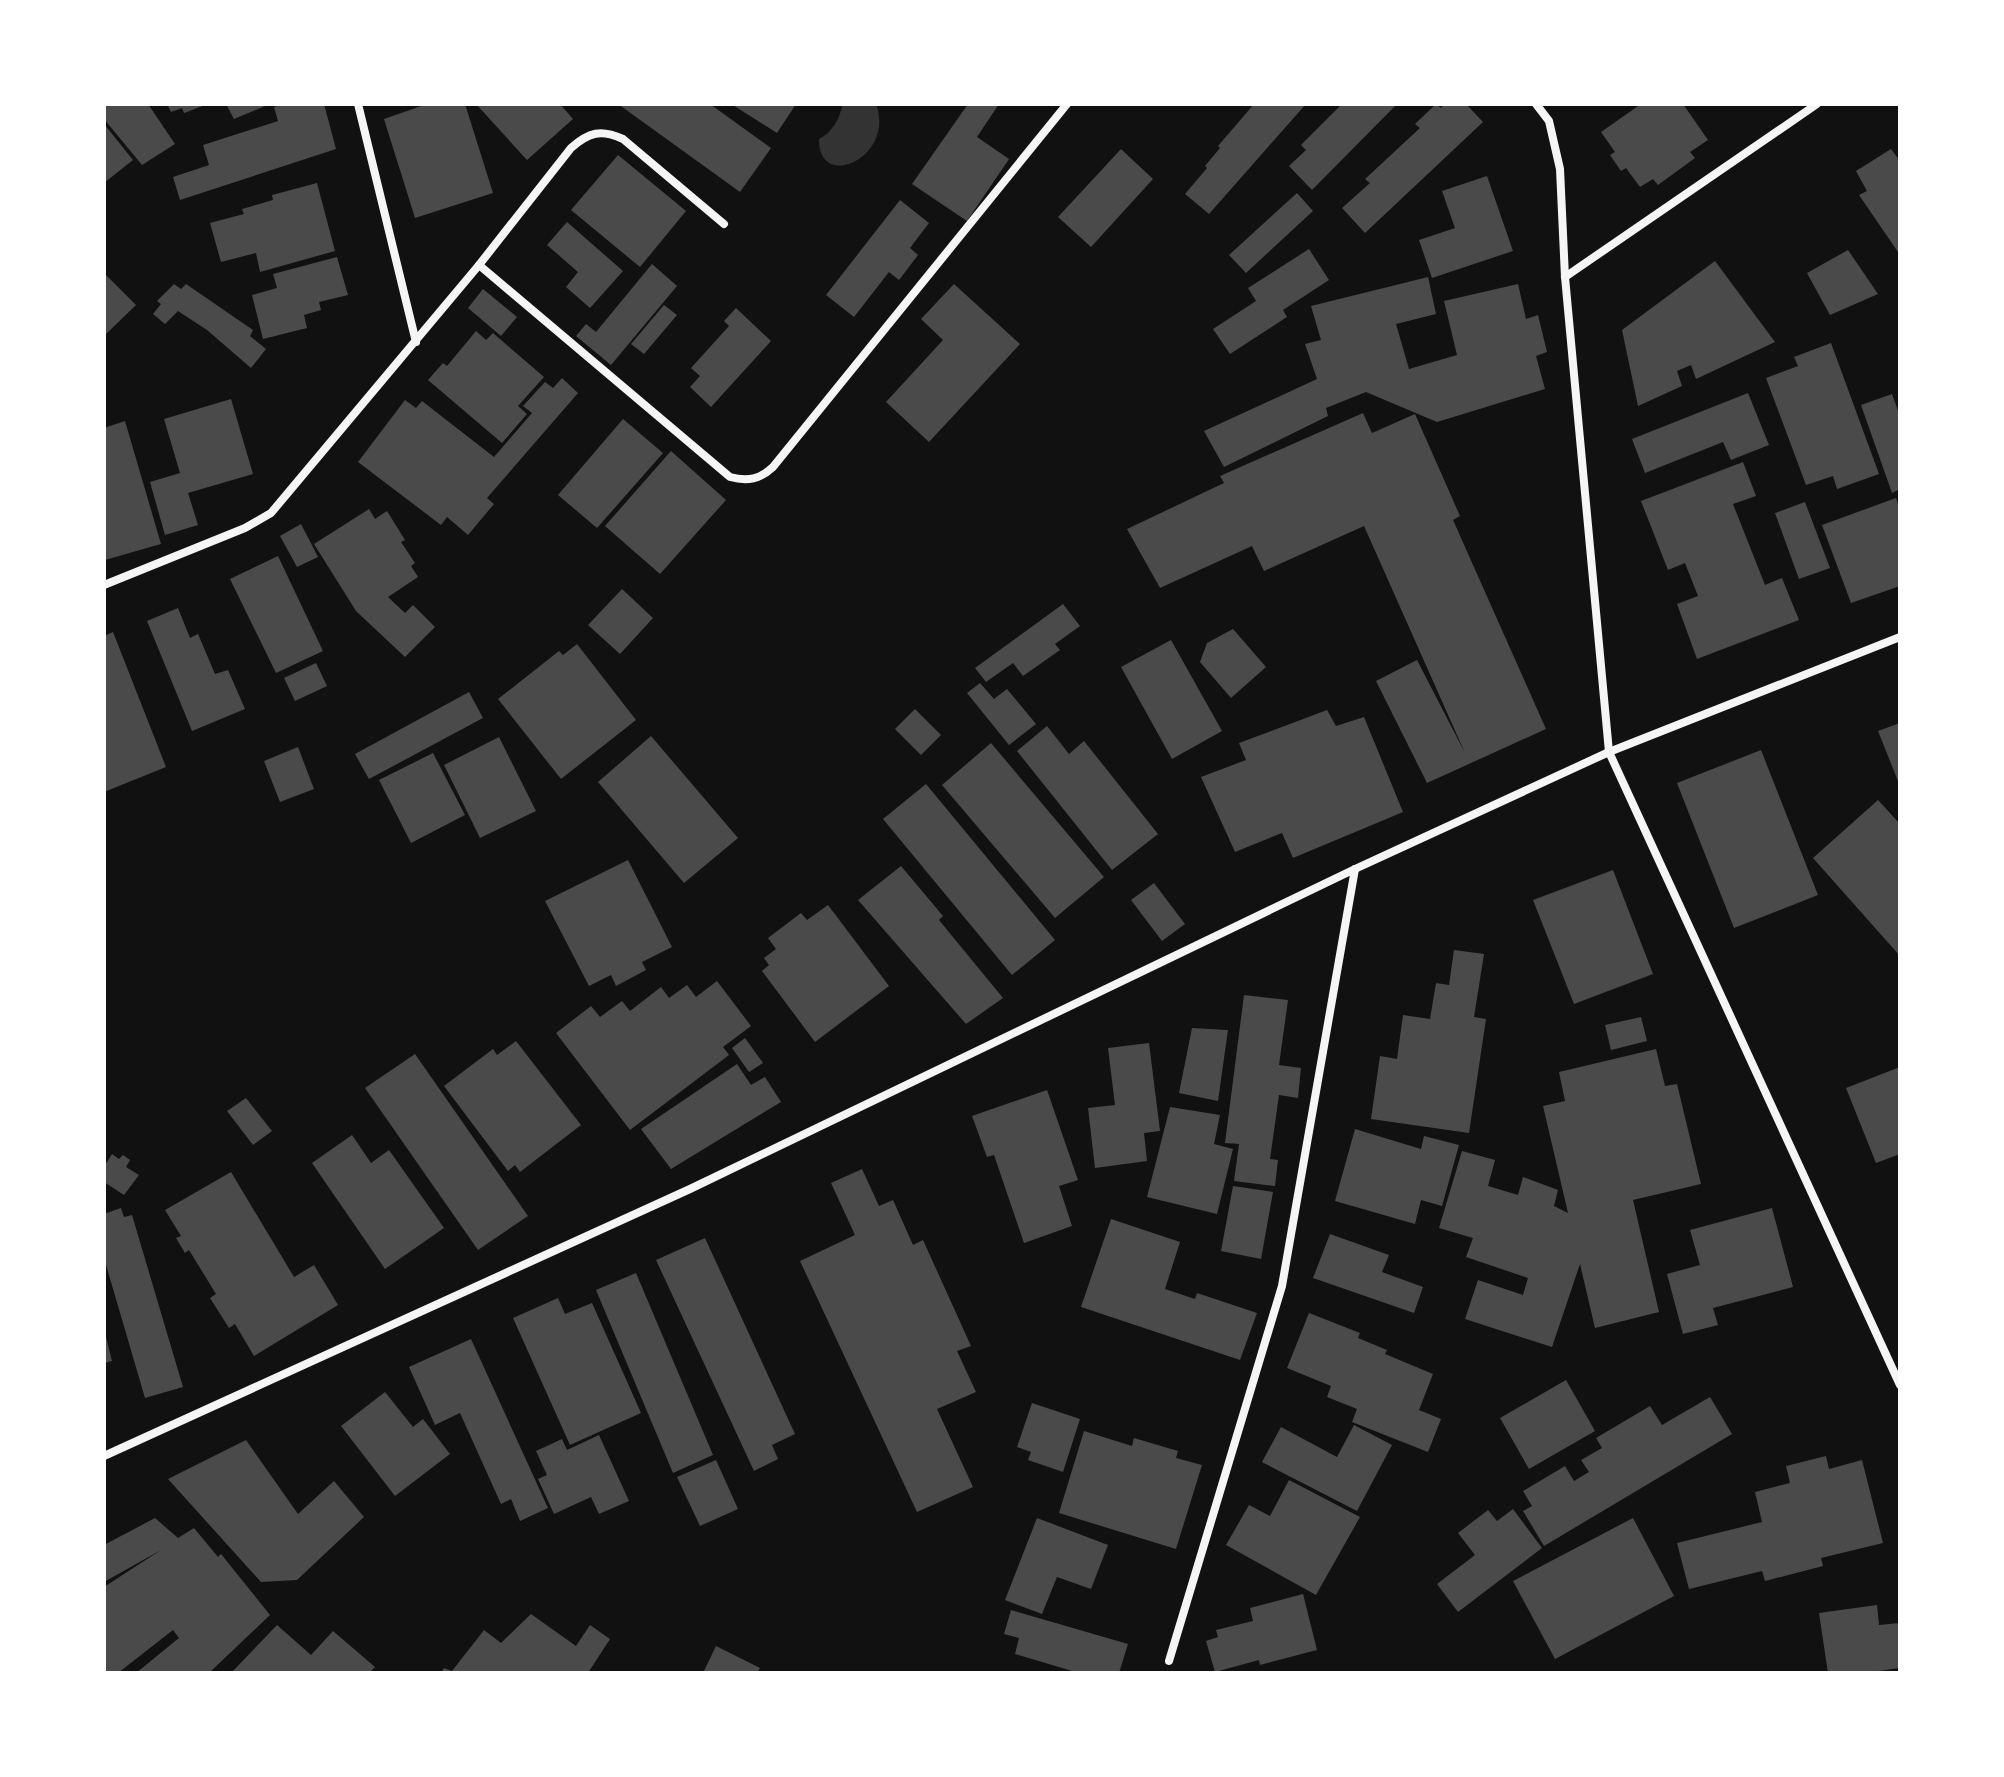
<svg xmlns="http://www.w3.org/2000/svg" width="2004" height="1777" font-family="'Exo 2',sans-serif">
  <rect width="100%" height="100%" fill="#111"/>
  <path fill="#333" d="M843,104h33c20,54 -58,88 -57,35 14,-7 20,-20 24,-35z"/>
  <g fill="#4a4a4a">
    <polygon points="104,104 148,104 175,144 142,165 104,119"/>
    <polygon points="167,104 208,104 184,113 182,108 171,112"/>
    <polygon points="226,104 270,104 234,119"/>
    <polygon points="284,104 324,104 336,149 180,200 173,177 209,165 203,145 278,121 274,107"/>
    <polygon points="427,104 465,104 493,193 415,218 384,119"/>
    <polygon points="476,104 560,104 573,119 527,160"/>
    <polygon points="618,104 710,104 771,148 740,192"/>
    <polygon points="731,104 796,104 777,133"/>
    <polygon points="968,104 999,104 977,137 1009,159 967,221 912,184"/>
    <polygon points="1254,104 1306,104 1209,214 1185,194 1207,168 1205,166 1220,148 1218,146"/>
    <polygon points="1342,104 1397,104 1312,190 1289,166 1306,150 1301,145"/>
    <polygon points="1436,104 1441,108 1445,104 1466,104 1483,122 1365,233 1342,208 1370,183 1365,179 1420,128 1415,124"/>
    <polygon points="1641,104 1683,104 1708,140 1690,152 1695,158 1658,185 1653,179 1640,187 1626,168 1621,171 1610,155 1615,152 1601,132"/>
    <polygon points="104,124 133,160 104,183"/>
    <polygon points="1121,149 1153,179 1091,247 1058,217"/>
    <polygon points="1891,149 1900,161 1900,250 1898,252 1859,195 1867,191 1856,171"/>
    <polygon points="618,155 686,211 640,267 571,210"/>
    <polygon points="1487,176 1513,251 1432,278 1419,240 1455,228 1442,191"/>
    <polygon points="317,183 335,251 260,272 256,253 221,262 210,223 244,214 242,209 273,200 272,195"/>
    <polygon points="1297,193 1313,211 1246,273 1229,255"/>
    <polygon points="900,200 929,223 910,248 918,255 899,280 889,272 854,317 826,295"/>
    <polygon points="567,222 623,271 590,308 566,287 578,272 547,245"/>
    <polygon points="1309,249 1329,280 1283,310 1287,317 1230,354 1213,329 1256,301 1248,288"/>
    <polygon points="1848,250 1878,294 1830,315 1807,273"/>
    <polygon points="337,257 348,295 319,302 321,310 304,315 307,328 263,339 252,295 277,288 273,274"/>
    <polygon points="1715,261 1775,342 1696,379 1691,365 1677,371 1682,386 1638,406 1622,330"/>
    <polygon points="652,264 677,286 611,365 576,336 586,324 596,332"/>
    <polygon points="104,273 136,305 104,336"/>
    <polygon points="1428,277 1436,314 1396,324 1409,369 1457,355 1444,301 1518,284 1526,319 1538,315 1547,352 1536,356 1545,389 1437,422 1366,392 1326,408 1328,416 1224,467 1204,431 1317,379 1305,344 1321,340 1311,306"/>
    <polygon points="174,284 181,289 186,284 253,330 250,336 266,349 251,368 207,330 178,311 165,324 153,314 161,304 157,301"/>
    <polygon points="954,284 1020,344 929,442 886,402 943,340 921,319"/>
    <polygon points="483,289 517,317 501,336 468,308"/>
    <polygon points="664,305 677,315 644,354 631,344"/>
    <polygon points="736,308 771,341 711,407 690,387 700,376 691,368 729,326 724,321"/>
    <polygon points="476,331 486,340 493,333 544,377 518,406 527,414 502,443 428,380 443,363 447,366"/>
    <polygon points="1831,343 1879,474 1837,489 1833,476 1806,485 1766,378 1798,366 1794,357"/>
    <polygon points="562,378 578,393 487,498 494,504 468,535 447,517 441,525 358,462 405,400 416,408 422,401 494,457 532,413 523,406 545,382 553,388"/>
    <polygon points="1748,393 1769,445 1731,460 1723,442 1645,473 1632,439"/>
    <polygon points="1892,394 1900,416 1900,489 1892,493 1861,405"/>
    <polygon points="231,399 253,474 188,493 198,525 165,535 150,482 180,473 164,419"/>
    <polygon points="1363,413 1372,433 1415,414 1460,516 1453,520 1546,729 1427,783 1376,681 1417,660 1465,753 1364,526 1264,571 1252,546 1160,588 1127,529 1224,483 1220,476"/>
    <polygon points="623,419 663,453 597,528 558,495"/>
    <polygon points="125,421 161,544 105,560 104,428"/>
    <polygon points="671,451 726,500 660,574 605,526"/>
    <polygon points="1743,462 1756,496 1733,504 1765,585 1782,578 1799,620 1697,659 1677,604 1698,596 1685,563 1668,570 1641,501"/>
    <polygon points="1896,498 1900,510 1900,586 1851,603 1822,525"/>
    <polygon points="1805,502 1830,568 1799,579 1775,513"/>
    <polygon points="369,509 375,519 387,511 405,540 401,542 415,563 411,566 418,577 388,597 405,613 413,605 435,627 405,657 356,611 314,544"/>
    <polygon points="301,524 318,557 297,567 280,536"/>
    <polygon points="278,556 323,651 276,673 230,579"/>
    <polygon points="622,589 653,618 620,654 588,625"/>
    <polygon points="1063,604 1080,626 1055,644 1060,650 1023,676 1013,663 986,682 975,668"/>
    <polygon points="178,608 190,638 198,634 215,674 228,670 245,709 192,731 147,621"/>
    <polygon points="1233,629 1266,667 1231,698 1200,662 1207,643"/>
    <polygon points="113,632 166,767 104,792 104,636"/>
    <polygon points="1171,640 1222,731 1172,759 1121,667"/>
    <polygon points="577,644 636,720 561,779 498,699 559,651 563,655"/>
    <polygon points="316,663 327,686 295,701 284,678"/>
    <polygon points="980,683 994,699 1007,689 1036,724 1009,745 967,693"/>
    <polygon points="469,692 483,718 369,779 355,754"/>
    <polygon points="915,709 941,735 921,755 895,729"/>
    <polygon points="1327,710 1336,726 1364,717 1403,812 1293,858 1282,833 1235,852 1201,777 1246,760 1239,743"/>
    <polygon points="1900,723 1900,786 1878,731"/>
    <polygon points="1047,726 1069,754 1084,741 1158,834 1112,870 1017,751"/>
    <polygon points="651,736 738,838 684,883 598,782"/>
    <polygon points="499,737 536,811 480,838 444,765"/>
    <polygon points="991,743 1104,877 1055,918 942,785"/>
    <polygon points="298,747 314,789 280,802 264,761"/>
    <polygon points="1761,750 1818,895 1734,928 1677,783"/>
    <polygon points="433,753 465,815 411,843 379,780"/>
    <polygon points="926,784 1055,940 1012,975 883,819"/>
    <polygon points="1878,800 1900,824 1900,956 1813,858"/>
    <polygon points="628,860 672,947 642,962 646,970 616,986 611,975 589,986 545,901"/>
    <polygon points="901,866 943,916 939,920 1003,998 966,1024 858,900"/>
    <polygon points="1613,870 1653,974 1574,1004 1533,900"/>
    <polygon points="1154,883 1185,924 1162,941 1131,900"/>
    <polygon points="828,905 889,986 815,1042 762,971 769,965 764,958 776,949 768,938 801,913 807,920"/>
    <polygon points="1454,950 1484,954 1474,1017 1486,1019 1469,1133 1371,1119 1380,1056 1397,1059 1403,1015 1430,1019 1436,983 1449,985"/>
    <polygon points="717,981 751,1026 723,1047 729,1055 630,1130 556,1033 591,1006 600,1017 622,1001 630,1011 661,987 669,998 687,985 696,997"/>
    <polygon points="1244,995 1288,1000 1279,1065 1301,1068 1298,1098 1279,1095 1270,1159 1278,1160 1275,1186 1234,1181 1239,1144 1225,1143"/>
    <polygon points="1641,1017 1647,1041 1611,1050 1605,1025"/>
    <polygon points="1192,1028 1228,1030 1218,1101 1179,1093"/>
    <polygon points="745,1038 763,1063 749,1072 732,1048"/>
    <polygon points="516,1041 581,1125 520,1172 515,1165 508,1171 444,1086 493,1049 497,1055"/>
    <polygon points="1149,1043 1160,1131 1144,1133 1147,1161 1095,1168 1088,1108 1115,1105 1108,1048"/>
    <polygon points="1656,1049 1665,1086 1677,1084 1701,1184 1633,1200 1659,1312 1595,1328 1580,1264 1552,1347 1465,1319 1478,1280 1523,1295 1528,1278 1466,1257 1473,1238 1439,1228 1462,1151 1495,1160 1488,1186 1518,1195 1523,1177 1558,1190 1554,1206 1568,1213 1543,1106 1565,1101 1559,1072"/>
    <polygon points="415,1054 528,1216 478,1250 365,1088"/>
    <polygon points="737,1064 751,1085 765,1077 781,1102 671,1169 641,1129"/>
    <polygon points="1900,1067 1900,1154 1876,1163 1846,1088"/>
    <polygon points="1047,1090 1078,1180 1059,1186 1072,1226 1024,1243 994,1155 987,1157 972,1116"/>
    <polygon points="246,1098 272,1131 253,1145 227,1111"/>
    <polygon points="1170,1107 1220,1115 1214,1144 1233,1149 1217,1214 1147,1197"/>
    <polygon points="1355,1129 1421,1149 1424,1136 1459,1145 1442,1206 1421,1200 1415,1224 1335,1201"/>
    <polygon points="352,1135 371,1163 389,1150 444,1228 385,1269 312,1163"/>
    <polygon points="112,1154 119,1159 123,1155 130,1160 126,1167 139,1175 124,1195 104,1182 104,1167"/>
    <polygon points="862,1169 879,1206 893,1200 913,1245 923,1240 971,1346 957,1351 976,1392 937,1409 973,1487 917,1512 800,1261 855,1235 831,1183"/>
    <polygon points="231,1172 294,1277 314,1265 338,1305 254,1356 235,1324 229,1328 210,1298 216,1294 189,1250 185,1253 176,1238 181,1236 165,1210"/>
    <polygon points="1233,1186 1273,1192 1261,1259 1221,1251"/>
    <polygon points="121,1208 124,1217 132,1215 183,1387 145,1398 104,1258 104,1214"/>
    <polygon points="1772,1208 1793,1287 1713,1308 1718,1325 1683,1334 1667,1274 1700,1265 1690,1230"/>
    <polygon points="1111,1219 1180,1242 1165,1289 1195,1299 1197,1293 1257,1313 1240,1360 1081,1307"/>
    <polygon points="1330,1234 1389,1255 1382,1272 1423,1287 1414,1313 1313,1278"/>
    <polygon points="705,1238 795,1434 772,1445 778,1459 754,1471 656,1260"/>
    <polygon points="636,1273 713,1455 673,1473 596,1290"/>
    <polygon points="558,1298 565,1314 592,1303 641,1413 570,1445 513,1318"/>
    <polygon points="1309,1313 1360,1333 1358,1338 1387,1350 1385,1354 1433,1374 1419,1410 1441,1419 1428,1452 1352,1422 1357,1409 1327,1397 1331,1386 1287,1368"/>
    <polygon points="104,1329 112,1361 104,1363"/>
    <polygon points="471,1339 548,1508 520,1521 511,1499 501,1504 460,1413 435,1425 409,1367"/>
    <polygon points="1566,1380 1595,1431 1529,1469 1500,1418"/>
    <polygon points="385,1392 413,1427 423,1419 450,1454 395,1496 341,1426"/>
    <polygon points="1710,1397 1732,1434 1544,1546 1523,1511 1532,1506 1523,1491 1565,1466 1574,1481 1589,1472 1581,1460 1602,1448 1596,1438 1650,1406 1662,1425"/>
    <polygon points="1032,1403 1080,1419 1063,1472 1028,1460 1031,1452 1017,1447"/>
    <polygon points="1354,1425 1392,1445 1357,1511 1262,1462 1281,1427 1337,1457"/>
    <polygon points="1084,1431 1132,1446 1134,1438 1178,1451 1176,1458 1202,1465 1176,1549 1059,1513"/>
    <polygon points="599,1435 629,1501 599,1514 591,1497 554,1514 538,1479 547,1475 536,1451 562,1439 567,1450"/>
    <polygon points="246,1440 298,1514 334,1481 364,1517 297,1580 261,1582 168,1479"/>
    <polygon points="1826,1456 1829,1469 1862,1460 1883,1543 1821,1558 1823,1566 1765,1581 1762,1571 1689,1589 1677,1543 1762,1522 1755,1492 1790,1483 1786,1466"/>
    <polygon points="716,1460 738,1509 700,1526 677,1477"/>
    <polygon points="1289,1480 1360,1517 1316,1595 1226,1545 1249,1505 1270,1516"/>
    <polygon points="1513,1509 1542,1548 1458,1612 1437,1584 1475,1555 1458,1533 1488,1510 1497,1521"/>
    <polygon points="155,1518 178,1538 194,1528 218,1557 221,1554 270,1615 209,1673 136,1673 179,1638 173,1630 118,1673 104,1673 104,1587 161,1550 104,1582 104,1545"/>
    <polygon points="1037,1518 1108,1545 1091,1589 1057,1577 1042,1614 1005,1600"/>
    <polygon points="1633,1518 1674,1596 1555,1659 1513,1581"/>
    <polygon points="1303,1594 1317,1650 1260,1665 1259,1660 1215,1672 1206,1641 1218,1637 1216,1630 1253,1621 1250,1608"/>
    <polygon points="1877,1605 1879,1625 1900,1623 1900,1668 1864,1673 1828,1673 1819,1613"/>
    <polygon points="1011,1610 1128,1644 1119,1673 1079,1673 1015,1654 1019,1638 1004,1634"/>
    <polygon points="531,1614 576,1646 590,1625 610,1639 588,1673 496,1673 495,1671 490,1673 441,1673 444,1668 452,1671 484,1630 501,1643"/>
    <polygon points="277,1625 311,1655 333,1631 375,1667 369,1673 231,1673"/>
    <polygon points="716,1646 760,1668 757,1673 703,1673"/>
  </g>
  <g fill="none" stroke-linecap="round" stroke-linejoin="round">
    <g stroke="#f5f5f5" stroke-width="8">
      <polyline points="358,104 416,342"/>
      <polyline points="1536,104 1549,121 1560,169 1565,277 1609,752 1900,1385"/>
      <path d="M479,265l251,212c18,5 30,2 43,-10l294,-363"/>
      <polyline points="1565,277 1817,104"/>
      <path d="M104,585l141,-57 26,-15 208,-248 92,-117c18,-16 30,-19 52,-9l101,85"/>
      <polyline points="104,1456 690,1189 1355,869 1609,752 1900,637"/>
      <polyline points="1169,1661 1282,1286 1355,869"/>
    </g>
  </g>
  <rect width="2004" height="1777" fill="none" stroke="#ffffff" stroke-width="212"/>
</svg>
